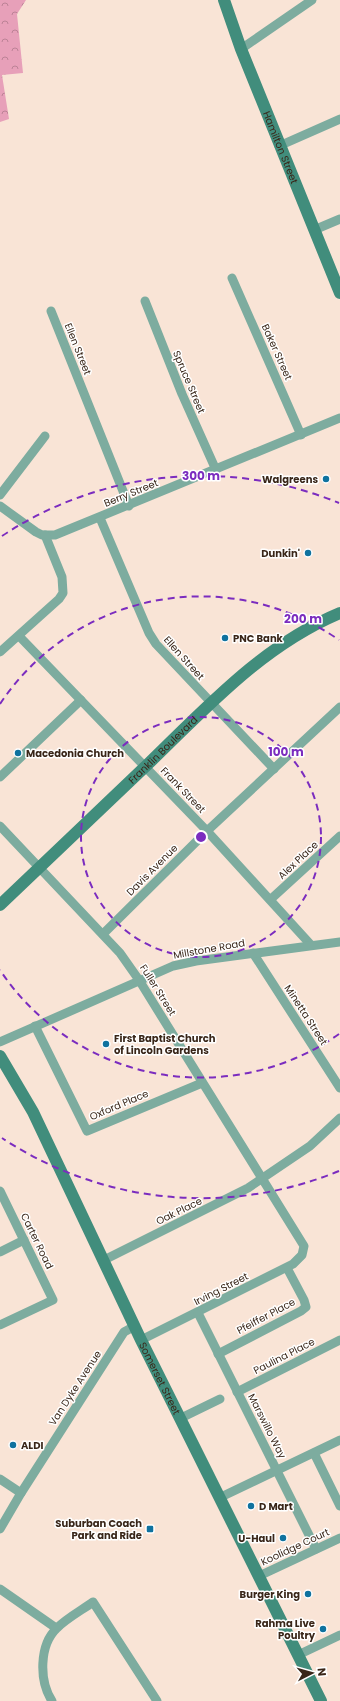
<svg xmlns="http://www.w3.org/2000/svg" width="340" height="1701" font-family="Poppins,sans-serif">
  <defs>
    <pattern id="forest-crowns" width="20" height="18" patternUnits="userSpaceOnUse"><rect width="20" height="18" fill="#e7a0b9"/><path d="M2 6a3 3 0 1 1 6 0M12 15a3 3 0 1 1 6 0" fill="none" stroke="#bc8296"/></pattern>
  </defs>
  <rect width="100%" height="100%" fill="#f9e4d6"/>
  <polygon fill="url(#forest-crowns)" points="0,0 26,0 17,14 23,73 2,75 9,119 0,122"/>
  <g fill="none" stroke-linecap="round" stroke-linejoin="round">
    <g stroke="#7dac9f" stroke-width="9">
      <polyline points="241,49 312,0"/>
      <polyline points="279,146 340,119"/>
      <polyline points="314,230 340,219"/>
      <polyline points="232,278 301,435"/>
      <polyline points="145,301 182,394 216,470"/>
      <polyline points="51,311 129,506"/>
      <polyline points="0,495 45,436"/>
      <polyline points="0,506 36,532 42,535 55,535 340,418"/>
      <polyline points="100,518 149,633 156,644 274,769"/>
      <polyline points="19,636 207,831 311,945"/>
      <polyline points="0,652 59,599 63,593 62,577 45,535"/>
      <polyline points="0,777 81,700"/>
      <polyline points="0,826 120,953 139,980 304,1246 302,1255 293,1264 141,1340"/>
      <polyline points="271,899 340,836"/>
      <polyline points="103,934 207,831 340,707"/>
      <polyline points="253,953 340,1088"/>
      <polyline points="35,1026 87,1131 202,1083"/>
      <polyline points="0,1042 173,966 196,961 340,942"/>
      <polyline points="0,1191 53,1300 0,1325"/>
      <polyline points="0,1252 24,1240"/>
      <polyline points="104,1260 248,1188 310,1146 340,1118"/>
      <polyline points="198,1313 316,1549"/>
      <polyline points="218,1354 301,1311 306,1307 304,1300 287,1268"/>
      <polyline points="237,1392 340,1340"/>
      <polyline points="181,1418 220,1399"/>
      <polyline points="314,1453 340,1506"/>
      <polyline points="0,1479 21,1493"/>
      <polyline points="221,1497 340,1440"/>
      <polyline points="0,1529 21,1493 124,1332 135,1326"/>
      <polyline points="259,1576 340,1538"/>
      <polyline points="0,1589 56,1628"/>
      <polyline points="298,1655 340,1635"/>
      <path d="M52,1701c-13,-20 -13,-56 5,-73 10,-10 25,-18 36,-26l64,99"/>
    </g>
    <g stroke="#418d7c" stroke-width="12">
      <path id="s1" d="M224,0l17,49 99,244"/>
      <path id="s2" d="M0,905c49,-47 98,-93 147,-140 59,-57 116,-120 193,-152"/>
      <path id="s3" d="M0,1056l33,56 108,228 180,361"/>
    </g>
  </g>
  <g fill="none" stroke="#7b2cbf" stroke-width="2" stroke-dasharray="7 5">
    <circle cx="201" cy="837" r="120"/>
    <path d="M339 1034A241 241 0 0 1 0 970M0 704A241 241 0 0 1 339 640"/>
    <path d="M339 1171A361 361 0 0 1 2 1138M2 536A361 361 0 0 1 339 503"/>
  </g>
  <g fill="#0f729f" stroke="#fff" stroke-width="1.5">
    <circle cx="326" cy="479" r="4"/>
    <circle cx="308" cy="553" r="4"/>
    <circle cx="225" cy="638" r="4"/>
    <circle cx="18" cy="753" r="4"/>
    <circle cx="106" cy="1044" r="4"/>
    <circle cx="13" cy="1445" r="4"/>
    <circle cx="251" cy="1506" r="4"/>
    <rect x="146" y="1525" width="8" height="8" rx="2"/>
    <circle cx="283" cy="1538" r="4"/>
    <circle cx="308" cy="1594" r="4"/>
    <circle cx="323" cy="1629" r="4"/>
  </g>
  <g text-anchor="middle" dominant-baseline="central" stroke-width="3" stroke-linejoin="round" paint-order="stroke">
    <g font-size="10" fill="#392619" stroke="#fff">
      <text stroke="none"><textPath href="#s1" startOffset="158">Hamilton Street</textPath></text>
      <text transform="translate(78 349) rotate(68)">Ellen Street</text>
      <text transform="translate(277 352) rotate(66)">Baker Street</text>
      <text transform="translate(189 382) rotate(67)">Spruce Street</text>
      <text transform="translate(131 493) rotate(-22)">Berry Street</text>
      <text transform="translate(184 658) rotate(48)">Ellen Street</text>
      <text stroke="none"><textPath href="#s2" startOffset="225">Franklin Boulevard</textPath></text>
      <text transform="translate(183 790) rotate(46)">Frank Street</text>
      <text transform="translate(298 860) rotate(-43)">Alex Place</text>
      <text transform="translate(152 870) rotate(-45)">Davis Avenue</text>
      <text transform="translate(209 949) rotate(-10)">Millstone Road</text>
      <text transform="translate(158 990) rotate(58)">Fuller Street</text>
      <text transform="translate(306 1015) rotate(57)">Minetta Street</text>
      <text transform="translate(119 1105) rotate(-23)">Oxford Place</text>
      <text transform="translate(179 1211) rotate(-26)">Oak Place</text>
      <text transform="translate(37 1241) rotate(64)">Carter Road</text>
      <text transform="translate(221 1289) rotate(-27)">Irving Street</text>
      <text transform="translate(266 1316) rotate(-28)">Pfeiffer Place</text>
      <text transform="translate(284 1356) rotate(-27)">Paulina Place</text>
      <text stroke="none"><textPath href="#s3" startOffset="360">Somerset Street</textPath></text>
      <text transform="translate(75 1388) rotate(-57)">Van Dyke Avenue</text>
      <text transform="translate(267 1426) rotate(63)">Marswillo Way</text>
      <text transform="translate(295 1547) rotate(-25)">Koolidge Court</text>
    </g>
    <g font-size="10" font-weight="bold" fill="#392619" stroke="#fff" text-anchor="end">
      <text x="318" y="479">Walgreens</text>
      <text x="300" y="553">Dunkin'</text>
      <text x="233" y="638" text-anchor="start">PNC Bank</text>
      <text x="26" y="753" text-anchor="start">Macedonia Church</text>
      <text x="114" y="1038" text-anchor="start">First Baptist Church<tspan x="114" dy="12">of Lincoln Gardens</tspan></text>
      <text x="21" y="1445" text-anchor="start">ALDI</text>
      <text x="259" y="1506" text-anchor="start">D Mart</text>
      <text x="142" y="1523">Suburban Coach<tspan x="142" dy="12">Park and Ride</tspan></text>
      <text x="275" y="1538">U-Haul</text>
      <text x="300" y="1594">Burger King</text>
      <text x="315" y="1623">Rahma Live<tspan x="315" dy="12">Poultry</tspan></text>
    </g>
  </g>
  <circle cx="201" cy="837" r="6" fill="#7b2cbf" stroke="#fff" stroke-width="2"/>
  <g font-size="12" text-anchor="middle" font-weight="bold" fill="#7b2cbf" stroke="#fff" stroke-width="3" stroke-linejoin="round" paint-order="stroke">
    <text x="201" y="480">300 m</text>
    <text x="303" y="623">200 m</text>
    <text x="286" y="756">100 m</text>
  </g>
  <g transform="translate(312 1673) rotate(84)" stroke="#ffffff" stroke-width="3" paint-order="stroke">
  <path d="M0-3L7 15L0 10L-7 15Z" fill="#392619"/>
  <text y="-6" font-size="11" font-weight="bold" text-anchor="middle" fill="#392619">N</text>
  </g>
</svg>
